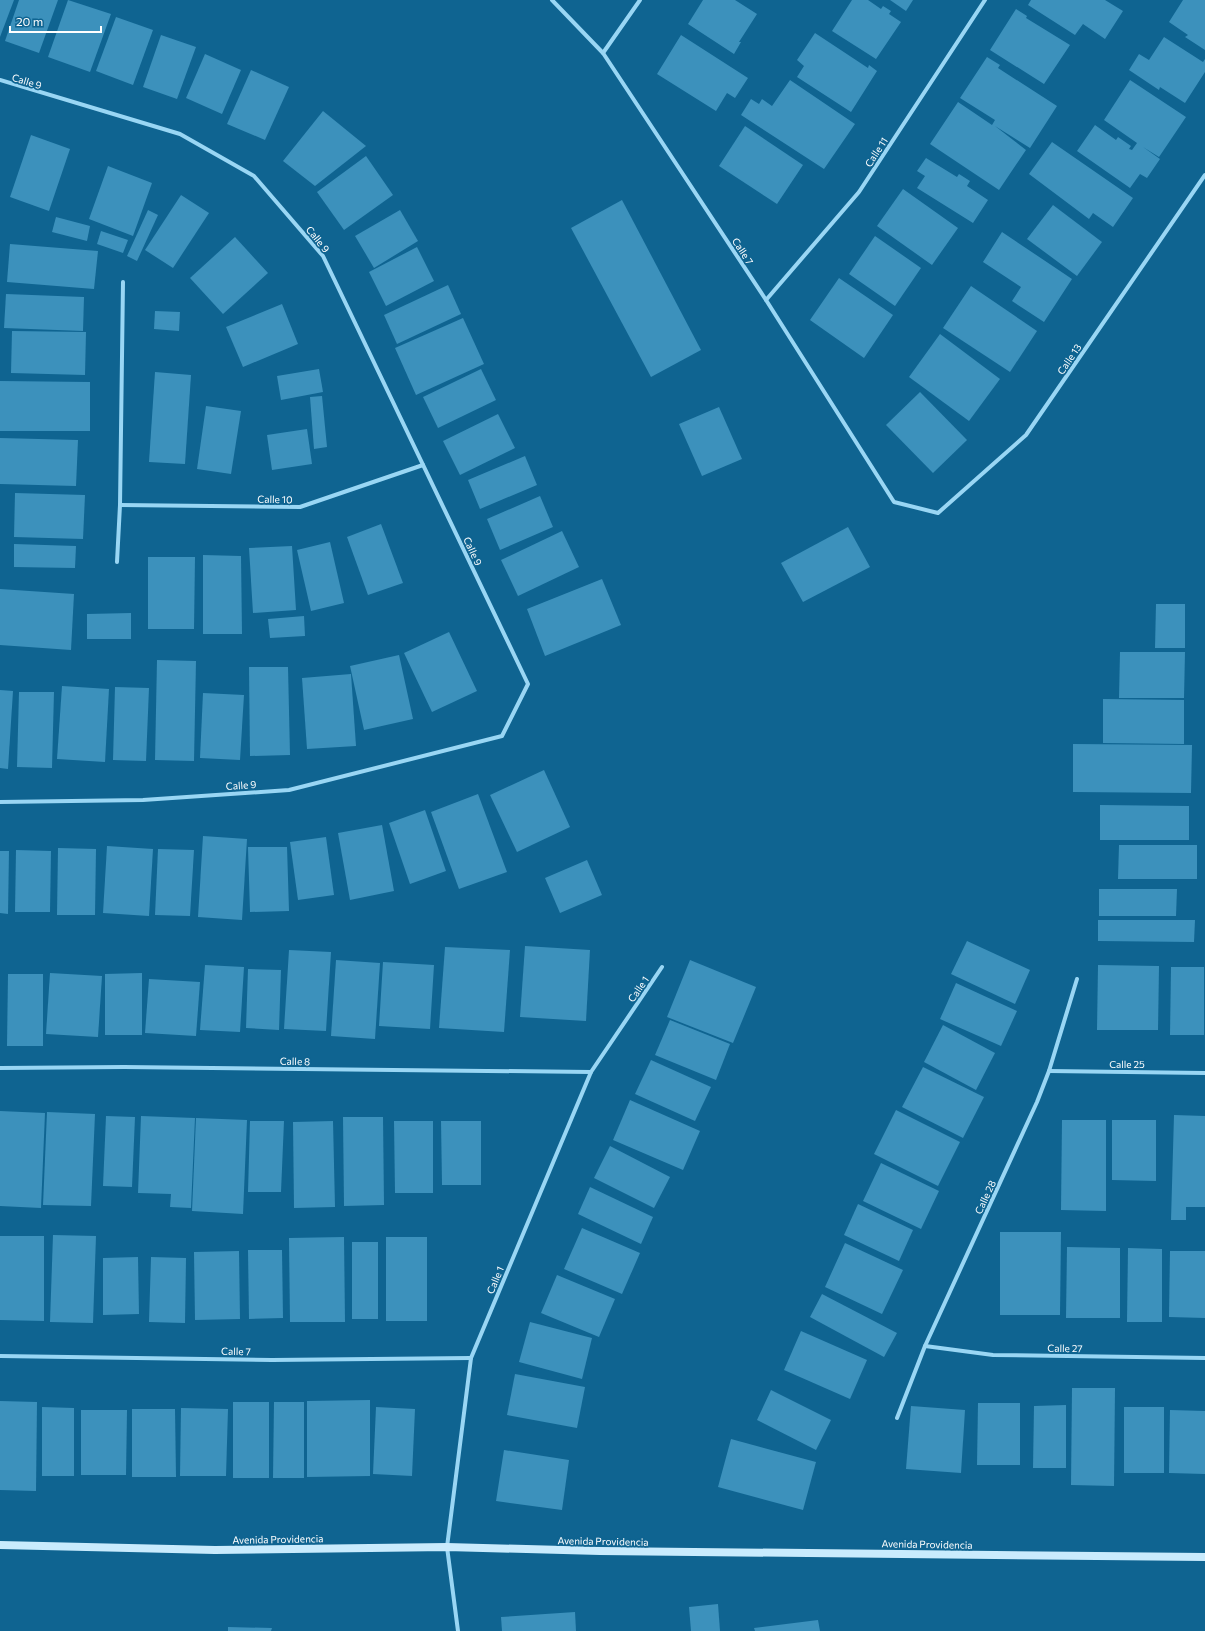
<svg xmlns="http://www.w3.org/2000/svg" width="1205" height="1631" font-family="Commissioner,sans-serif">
  <rect width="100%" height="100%" fill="#0f6491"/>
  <g fill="#3c91bc">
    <polygon points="0,0 14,0 0,37"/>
    <polygon points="19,0 58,0 39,53 5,41"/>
    <polygon points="68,0 111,14 90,72 48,57"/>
    <polygon points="703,0 735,0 757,14 739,42 741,42 734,54 688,24"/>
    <polygon points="852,0 868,0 881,9 883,6 891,11 889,14 901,22 876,59 832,31"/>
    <polygon points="890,0 913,0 906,11"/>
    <polygon points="1031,0 1105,0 1123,11 1105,39 1083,24 1075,35 1028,5"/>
    <polygon points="1183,0 1205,0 1205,50 1185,37 1188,35 1169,22"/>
    <polygon points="1016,9 1027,16 1026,18 1070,45 1044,84 990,50"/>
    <polygon points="116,17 153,30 133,85 96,71"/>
    <polygon points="815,33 868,68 869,65 877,71 851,112 797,77 804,66 797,60"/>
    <polygon points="161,35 196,47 177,99 143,87"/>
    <polygon points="681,35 748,78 735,98 727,93 716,111 657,74"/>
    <polygon points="1164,37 1203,62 1205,59 1205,72 1185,103 1160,87 1159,90 1129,70 1139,54 1149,60"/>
    <polygon points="205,54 241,70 222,114 186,98"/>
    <polygon points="987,57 1000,65 998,68 1057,106 1030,148 995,126 1026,150 999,190 930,144 958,102 992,125 995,120 960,98"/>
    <polygon points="251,70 289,87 265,140 227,124"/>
    <polygon points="790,80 855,124 824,169 741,115 751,99 759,104 762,99 772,106"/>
    <polygon points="1130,80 1186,117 1159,157 1143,147 1160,159 1147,178 1140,174 1130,188 1077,151 1095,125 1116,140 1118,137 1131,146 1129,149 1132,150 1137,143 1104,120"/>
    <polygon points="323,111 366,146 315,186 283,161"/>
    <polygon points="745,126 803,165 777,204 719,166"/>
    <polygon points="31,135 70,149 49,211 10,197"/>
    <polygon points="1052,142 1133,198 1113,227 1093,213 1089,219 1029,174"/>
    <polygon points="366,156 393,195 344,230 317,192"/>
    <polygon points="926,158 957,177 959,174 970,181 967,186 988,200 973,223 917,188 925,176 917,171"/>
    <polygon points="108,166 152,183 133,236 89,219"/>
    <polygon points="903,189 958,228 932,265 877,226"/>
    <polygon points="181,195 209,213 173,268 145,250"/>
    <polygon points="622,200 701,350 651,377 571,228"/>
    <polygon points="1053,205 1102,242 1077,276 1027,239"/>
    <polygon points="148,210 158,215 137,261 127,256"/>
    <polygon points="400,210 418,241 374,268 355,236"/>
    <polygon points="56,217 90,226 87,241 52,232"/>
    <polygon points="101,231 128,240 123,253 97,244"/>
    <polygon points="1002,232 1072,279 1044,322 1012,301 1021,287 983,262"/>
    <polygon points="875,236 921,268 895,306 849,274"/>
    <polygon points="235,237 268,273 223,314 190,278"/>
    <polygon points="10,244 98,251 94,289 7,282"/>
    <polygon points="417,247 434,281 386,306 369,272"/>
    <polygon points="839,278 893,315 864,358 810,320"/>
    <polygon points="448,285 461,314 397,344 384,315"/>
    <polygon points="971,286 1037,331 1010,372 943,328"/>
    <polygon points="6,294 84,297 83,331 4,328"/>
    <polygon points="282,304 298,344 243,367 226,327"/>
    <polygon points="155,311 180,312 179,331 154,329"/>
    <polygon points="463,318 484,364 416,395 395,348"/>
    <polygon points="12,331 86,332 85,375 11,373"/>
    <polygon points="940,334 1000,379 969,421 909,377"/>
    <polygon points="319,369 323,392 281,400 277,376"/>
    <polygon points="481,369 496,400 438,428 423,397"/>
    <polygon points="155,372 191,375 185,464 149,462"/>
    <polygon points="0,381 90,382 90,431 0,431"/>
    <polygon points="920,392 967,440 933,473 886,425"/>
    <polygon points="322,396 327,447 314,449 310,397"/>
    <polygon points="206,406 241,411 231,474 197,469"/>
    <polygon points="719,407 742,459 702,476 679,424"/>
    <polygon points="498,414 515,448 460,475 443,441"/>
    <polygon points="307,429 312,464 272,470 267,435"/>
    <polygon points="0,438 78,440 76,486 0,484"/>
    <polygon points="525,456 537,485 480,509 468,480"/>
    <polygon points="15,493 85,495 83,539 14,537"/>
    <polygon points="540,496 553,527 500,550 487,519"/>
    <polygon points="381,524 403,583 368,595 347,537"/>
    <polygon points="848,527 870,567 803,602 781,563"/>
    <polygon points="562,531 579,567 518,596 501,560"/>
    <polygon points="330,542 344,603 311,611 297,550"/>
    <polygon points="14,544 76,546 75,568 14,567"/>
    <polygon points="292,546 296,610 253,613 249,548"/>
    <polygon points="203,555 241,556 242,634 203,634"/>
    <polygon points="148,557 195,557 194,629 148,629"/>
    <polygon points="602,579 621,625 545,656 527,609"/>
    <polygon points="0,589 74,594 71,650 0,645"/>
    <polygon points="1156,604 1185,604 1185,648 1155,648"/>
    <polygon points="131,613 131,639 87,639 87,614"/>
    <polygon points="304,616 305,636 270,638 268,619"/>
    <polygon points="449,632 477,691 432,712 404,653"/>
    <polygon points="1120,652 1185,652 1184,698 1119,698"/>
    <polygon points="399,655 413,719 364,730 350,666"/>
    <polygon points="157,660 196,661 194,761 155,760"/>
    <polygon points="249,667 288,667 290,755 250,756"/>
    <polygon points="351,674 356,746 307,749 302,678"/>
    <polygon points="62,686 109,689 105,762 57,759"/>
    <polygon points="115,687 149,688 146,761 113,760"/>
    <polygon points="0,690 13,691 8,769 0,768"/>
    <polygon points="19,692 54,692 52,768 17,767"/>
    <polygon points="203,693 244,695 240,760 200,758"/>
    <polygon points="1103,699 1184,700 1184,744 1103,743"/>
    <polygon points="1073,744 1192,745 1191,793 1073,792"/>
    <polygon points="544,770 570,827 517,852 490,795"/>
    <polygon points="478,794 507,872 459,889 431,812"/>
    <polygon points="1100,805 1189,806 1189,840 1100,840"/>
    <polygon points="425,810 446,871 410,884 389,823"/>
    <polygon points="382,825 394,891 350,900 338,833"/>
    <polygon points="203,836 247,839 242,920 198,917"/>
    <polygon points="326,837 334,895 298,900 290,842"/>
    <polygon points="1119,845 1197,845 1197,879 1118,879"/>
    <polygon points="107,846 153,849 149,916 103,913"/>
    <polygon points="248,847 287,847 289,911 250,912"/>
    <polygon points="58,848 96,849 95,915 57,915"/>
    <polygon points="158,849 194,850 190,916 155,915"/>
    <polygon points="16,850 51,851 50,912 15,912"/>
    <polygon points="0,851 9,851 8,914 0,913"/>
    <polygon points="587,860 602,895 560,913 545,878"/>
    <polygon points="1099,889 1177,889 1176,916 1099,916"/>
    <polygon points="1098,920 1195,920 1194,942 1098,941"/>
    <polygon points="967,941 1030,970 1015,1004 951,974"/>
    <polygon points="525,946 590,950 586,1021 520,1017"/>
    <polygon points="445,947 510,950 504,1032 439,1028"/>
    <polygon points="289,950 331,952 326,1031 284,1029"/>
    <polygon points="336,960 380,963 375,1039 331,1036"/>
    <polygon points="690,960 756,987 733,1043 667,1017"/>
    <polygon points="383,962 434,965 430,1029 379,1026"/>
    <polygon points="205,965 244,967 240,1032 200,1030"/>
    <polygon points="1098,965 1159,966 1158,1030 1097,1030"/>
    <polygon points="1171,967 1204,967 1204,1035 1170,1035"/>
    <polygon points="248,969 281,970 279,1030 246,1028"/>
    <polygon points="50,973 102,976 98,1037 46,1034"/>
    <polygon points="142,973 142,1035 105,1035 105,974"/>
    <polygon points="8,974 43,974 43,1046 7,1046"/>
    <polygon points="149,979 200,982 196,1036 145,1033"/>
    <polygon points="956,983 1017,1011 1001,1046 940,1019"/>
    <polygon points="670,1020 730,1044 716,1080 655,1055"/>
    <polygon points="943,1025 995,1053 976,1090 924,1062"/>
    <polygon points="651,1060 711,1087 695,1121 635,1094"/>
    <polygon points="923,1067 984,1097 963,1138 902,1107"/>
    <polygon points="630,1100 700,1131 683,1170 613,1140"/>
    <polygon points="896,1110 960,1142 938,1186 874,1154"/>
    <polygon points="0,1111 45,1113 41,1208 0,1206"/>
    <polygon points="47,1112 95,1114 91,1206 43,1205"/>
    <polygon points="1174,1115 1205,1116 1205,1207 1186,1207 1186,1220 1171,1220"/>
    <polygon points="106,1116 135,1117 132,1187 103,1186"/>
    <polygon points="141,1116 195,1118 191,1208 170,1207 171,1194 138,1193"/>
    <polygon points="343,1117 383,1117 384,1205 344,1206"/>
    <polygon points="196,1118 247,1120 243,1214 192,1211"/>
    <polygon points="1062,1120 1106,1120 1106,1211 1061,1210"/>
    <polygon points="1112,1120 1156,1120 1156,1181 1112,1180"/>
    <polygon points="250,1121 284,1121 281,1192 248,1192"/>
    <polygon points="333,1121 335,1207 294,1208 293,1122"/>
    <polygon points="394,1121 433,1121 433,1193 395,1193"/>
    <polygon points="441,1121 481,1121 481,1185 442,1185"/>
    <polygon points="610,1146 670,1177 654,1208 594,1178"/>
    <polygon points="881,1163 939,1191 921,1229 863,1201"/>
    <polygon points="590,1187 653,1217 641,1244 578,1214"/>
    <polygon points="858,1204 913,1230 899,1261 844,1235"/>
    <polygon points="582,1228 640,1253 622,1294 564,1269"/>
    <polygon points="1000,1232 1061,1232 1060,1315 1000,1315"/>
    <polygon points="53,1235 96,1236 93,1323 50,1322"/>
    <polygon points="0,1236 44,1236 44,1321 0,1320"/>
    <polygon points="344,1237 345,1322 290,1322 289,1238"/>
    <rect x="386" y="1237" width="41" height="84"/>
    <rect x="352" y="1242" width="26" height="77"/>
    <polygon points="845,1243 903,1270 882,1314 825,1287"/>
    <polygon points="1067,1247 1120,1248 1120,1318 1066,1318"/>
    <polygon points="1128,1248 1162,1249 1162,1322 1127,1322"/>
    <polygon points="248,1250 282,1250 283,1318 249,1319"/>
    <polygon points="239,1251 240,1319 195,1320 194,1252"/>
    <polygon points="1170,1251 1205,1251 1205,1318 1169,1317"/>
    <polygon points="138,1257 139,1314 103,1315 103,1258"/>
    <polygon points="151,1257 186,1258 185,1323 149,1322"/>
    <polygon points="557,1275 615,1299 599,1337 541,1313"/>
    <polygon points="822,1294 897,1333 884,1357 810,1317"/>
    <polygon points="530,1322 592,1338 582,1379 519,1362"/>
    <polygon points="801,1331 867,1360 850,1399 784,1370"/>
    <polygon points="515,1374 585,1387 577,1428 507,1415"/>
    <polygon points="1072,1388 1115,1388 1114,1486 1071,1485"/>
    <polygon points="771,1390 831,1420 816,1450 757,1420"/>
    <polygon points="370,1400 370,1476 307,1477 307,1401"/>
    <polygon points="0,1401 37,1402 36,1491 0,1490"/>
    <rect x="233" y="1402" width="36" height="76"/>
    <polygon points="274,1402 304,1402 304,1478 273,1478"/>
    <polygon points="978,1403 1020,1403 1020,1465 977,1465"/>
    <polygon points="1066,1405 1066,1468 1033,1468 1034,1406"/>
    <polygon points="911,1406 965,1410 961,1473 906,1469"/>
    <polygon points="42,1407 74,1408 74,1476 42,1476"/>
    <polygon points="376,1407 415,1409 412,1476 373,1474"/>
    <rect x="1124" y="1407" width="40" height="66"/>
    <polygon points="181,1408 228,1409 226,1476 180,1476"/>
    <polygon points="132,1409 175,1409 176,1477 132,1477"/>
    <polygon points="81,1410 127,1410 126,1475 81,1475"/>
    <polygon points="1170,1410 1205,1411 1205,1474 1169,1473"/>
    <polygon points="731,1439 816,1462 803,1510 718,1487"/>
    <polygon points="504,1450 569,1460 562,1510 496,1501"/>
    <polygon points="718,1604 720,1631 691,1631 689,1607"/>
    <polygon points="575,1612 576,1631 502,1631 501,1617"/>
    <polygon points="818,1620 820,1631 755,1631 754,1628"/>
    <polygon points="228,1627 272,1628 271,1631 228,1631"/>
  </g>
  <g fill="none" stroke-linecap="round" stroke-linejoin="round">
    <g stroke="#99d6f4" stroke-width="4">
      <polyline points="552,0 603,53 766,300 894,502 938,513 1026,435 1205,175"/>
      <polyline points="603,53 640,0"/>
      <polyline points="0,80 180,134 254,176 323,256 528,684 502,736 289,790 143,800 0,802"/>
      <polyline points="766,300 859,192 985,0"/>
      <polyline points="120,505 300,507 423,465"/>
      <polyline points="117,562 120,505 123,282"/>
      <polyline points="0,1068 124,1067 591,1072"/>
      <polyline points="1049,1071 1205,1073"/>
      <polyline points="925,1346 993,1355 1205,1358"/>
      <polyline points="0,1356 272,1360 471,1358"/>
      <polyline points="897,1418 925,1346 1037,1102 1049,1071 1077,979"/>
      <polyline points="458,1631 447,1547 471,1358 591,1072 662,967"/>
    </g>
    <polyline stroke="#c9ebfd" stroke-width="8" points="0,1545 215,1550 447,1547 600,1551 1205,1557"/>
  </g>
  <g text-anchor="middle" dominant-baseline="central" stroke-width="3.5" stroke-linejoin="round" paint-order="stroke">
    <g font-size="10" fill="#fff" stroke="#0f6491">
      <text transform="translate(27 81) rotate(17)">Calle 9</text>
      <text transform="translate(876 152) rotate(-57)">Calle 11</text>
      <text transform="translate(318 239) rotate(51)">Calle 9</text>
      <text transform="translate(743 251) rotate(57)">Calle 7</text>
      <text transform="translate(1069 359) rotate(-56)">Calle 13</text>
      <text transform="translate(275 499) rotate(1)">Calle 10</text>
      <text transform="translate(473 551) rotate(65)">Calle 9</text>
      <text transform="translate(241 785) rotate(-4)">Calle 9</text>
      <text transform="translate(638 989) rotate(-56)">Calle 1</text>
      <text transform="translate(295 1061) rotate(1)">Calle 8</text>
      <text x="1127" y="1064">Calle 25</text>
      <text transform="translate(985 1197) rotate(-65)">Calle 28</text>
      <text transform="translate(495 1280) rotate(-67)">Calle 1</text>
      <text transform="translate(1065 1348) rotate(1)">Calle 27</text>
      <text transform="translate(236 1351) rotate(1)">Calle 7</text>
      <text transform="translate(278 1539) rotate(-1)">Avenida Providencia</text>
      <text transform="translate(603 1541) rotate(1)">Avenida Providencia</text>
      <text transform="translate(927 1544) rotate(1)">Avenida Providencia</text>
    </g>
  </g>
  <path d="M10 26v6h91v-6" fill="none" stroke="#ffffff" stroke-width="2"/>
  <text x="16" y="26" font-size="12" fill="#ffffff" stroke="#0f6491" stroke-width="3" paint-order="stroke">20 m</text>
</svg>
